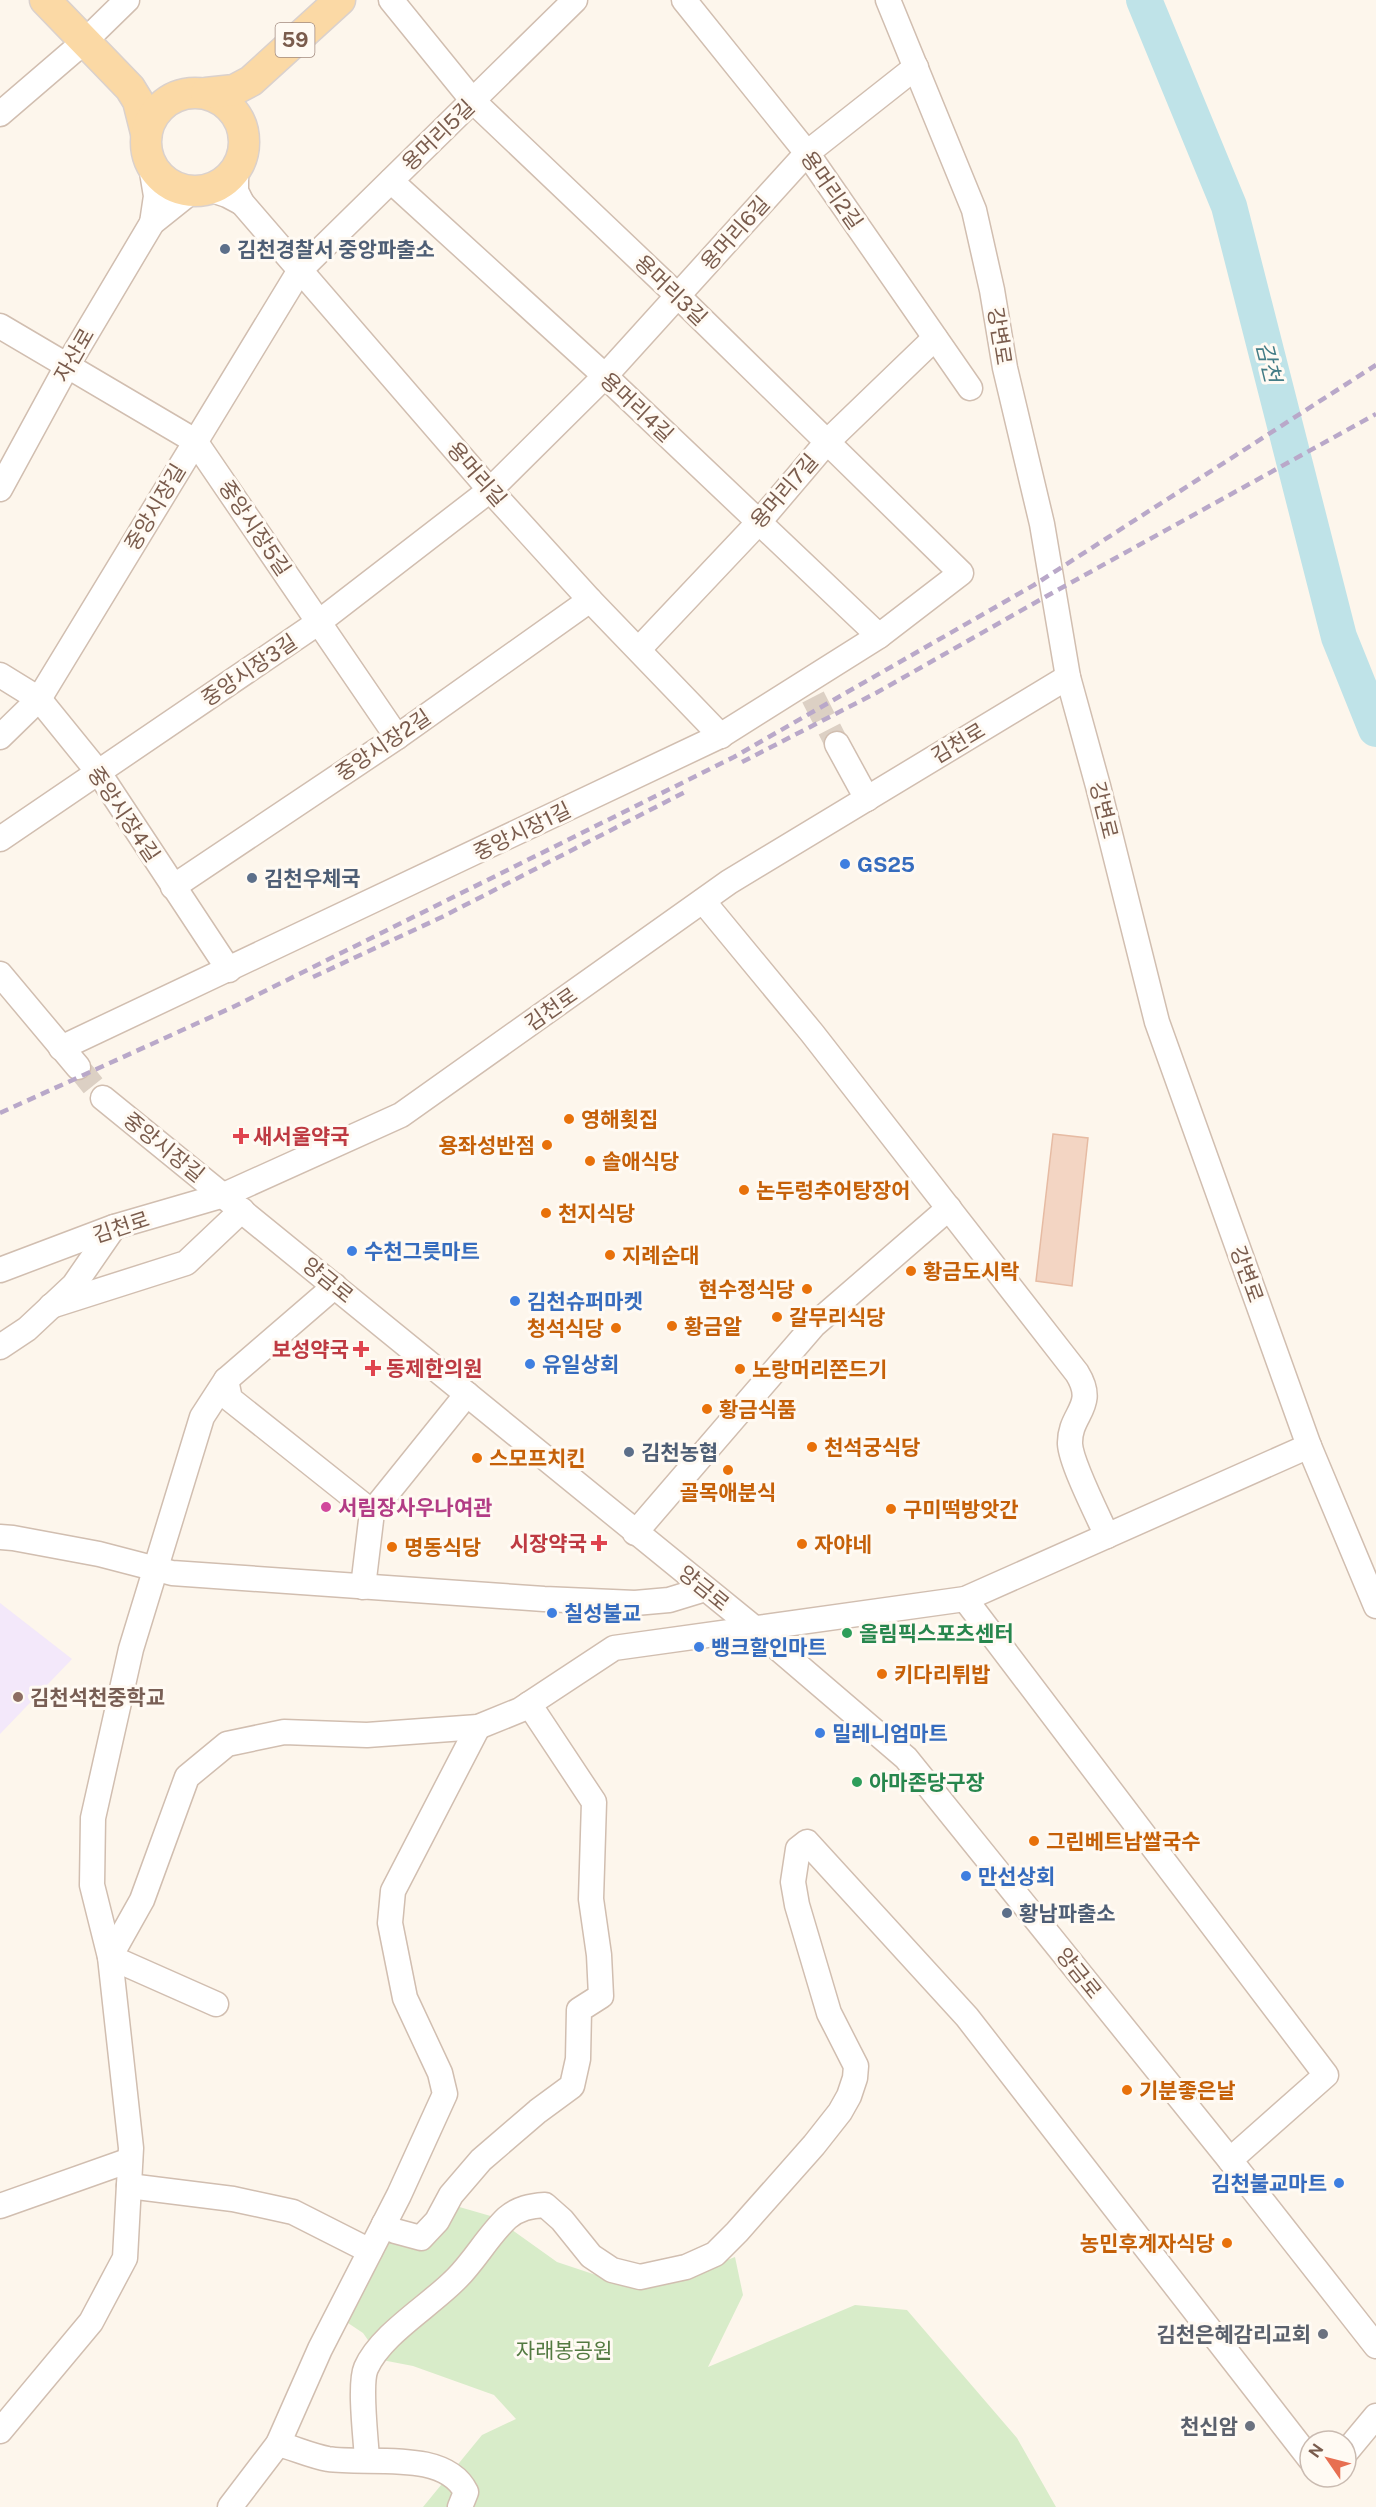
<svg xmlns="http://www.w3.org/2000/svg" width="1376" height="2507" font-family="'Public Sans','Noto Sans KR',sans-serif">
  <rect width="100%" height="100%" fill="#fdf6ec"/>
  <polygon fill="#f3e8fa" points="0,1603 72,1659 0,1734"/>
  <polygon fill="#d8ecc9" points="456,2206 494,2217 557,2262 635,2288 673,2281 735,2257 743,2295 708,2367 855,2305 907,2310 1017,2438 1056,2507 423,2507 482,2435 516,2419 494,2395 413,2366 382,2360 363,2333 345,2321 389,2236 429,2238"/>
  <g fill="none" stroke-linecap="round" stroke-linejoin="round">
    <polyline stroke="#bfe3e8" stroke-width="36" points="1144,0 1229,206 1339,637 1376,729"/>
  </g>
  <polygon fill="#f3d5c3" stroke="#e6bba3" stroke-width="1.5" points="1053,1134 1088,1138 1072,1286 1036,1281"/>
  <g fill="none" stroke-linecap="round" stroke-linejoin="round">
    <g stroke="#dcd0c4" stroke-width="24" stroke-dasharray="24 12" stroke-linecap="butt">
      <polyline points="813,697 837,744"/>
      <polyline points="78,1067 103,1098"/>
    </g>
    <defs>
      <g id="minor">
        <polyline points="684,0 807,153 970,388"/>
        <polyline points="888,0 974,210 992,290 1005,368 1042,524 1068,677 1098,786 1157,1022 1309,1446 1376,1606"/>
        <polyline points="0,114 85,41 127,0"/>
        <polyline points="151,166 156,196 152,223"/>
        <polyline points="236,169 236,191 242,203 490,490 590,600 721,736"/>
        <polyline points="391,181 605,376 879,636"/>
        <polyline points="209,189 227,195 242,203"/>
        <polyline points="0,326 195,441 397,737"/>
        <polyline points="0,489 67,366 152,223 192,191"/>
        <polyline points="639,649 759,522 827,442 935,338"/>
        <polyline points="0,675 39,699 99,773 229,970"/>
        <polyline points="0,737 39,699 300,270 575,0"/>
        <polyline points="837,744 867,799"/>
        <polyline points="0,839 319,622 490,490 605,376 807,153 916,67"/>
        <polyline points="173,887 397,737 590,600"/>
        <path d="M703,901l109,132 265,340c21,34 -8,40 -7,71 1,19 28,72 37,92"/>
        <polyline points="0,974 78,1067"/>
        <polyline points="61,1048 720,736 879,636 961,573 678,296 473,101 391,0"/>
        <polyline points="103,1098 753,1627 906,1758 1230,2160 1376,2346"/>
        <polyline points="0,1270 114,1227 224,1195 401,1115 729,882 1068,677"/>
        <polyline points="51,1306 186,1263 242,1210"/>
        <polyline points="0,1347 27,1329 74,1285 114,1227"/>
        <polyline points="226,1380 230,1399 372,1512"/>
        <polyline points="635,1533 814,1325 949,1208"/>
        <polyline points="0,1537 13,1538 99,1554 172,1573 544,1599 635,1603 669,1600 705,1589"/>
        <polyline points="363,1587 372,1512 467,1394"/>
        <polyline points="965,1599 1326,2075 1230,2160"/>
        <polyline points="216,2004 110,1957 142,1900 187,1777 227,1744 284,1732 367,1735 478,1727 520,1710 614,1648 965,1599 1309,1446"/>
        <polyline points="129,2186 233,2199 293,2212 370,2251"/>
        <polyline points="0,2206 130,2160"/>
        <polyline points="384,2224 395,2231 421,2238 437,2221 451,2195 481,2160 538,2111 572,2086 578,2059 579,2010 601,1996 599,1955 591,1899 594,1802 529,1704"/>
        <polyline points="0,2431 91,2322 125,2258 131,2148 110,1957 92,1885 93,1818 131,1649 202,1417 226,1380 335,1286"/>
        <path d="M278,2444c16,4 33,12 50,15 40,6 117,-10 138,33l-6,15"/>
        <polyline points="1346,2452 1376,2416"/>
        <path d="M367,2459c-1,-19 -8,-75 -1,-91 15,-34 64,-62 91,-90 18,-18 31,-42 50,-60 12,-10 23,-12 38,-13l17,15 29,36 21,14 28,7 46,-10 29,-13 22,-22 77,-87 26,-33 9,-16 6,-18 1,-12 -27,-53 -32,-108 -4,-23 5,-33 9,-7 160,175 343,442"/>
        <polyline points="230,2507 278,2444 320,2349 399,2195 445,2094 440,2073 405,1998 390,1923 393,1891 478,1727"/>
      </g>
      <g id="major">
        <polyline points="45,0 130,88 138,101 146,133"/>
        <circle cx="195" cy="142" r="49"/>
        <polyline points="206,93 234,90 251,81 340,0"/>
      </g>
    </defs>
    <use href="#minor" stroke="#d1beb0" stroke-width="27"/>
    <use href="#major" stroke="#dad1cd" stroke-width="33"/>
    <use href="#minor" stroke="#fff" stroke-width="24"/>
    <use href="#major" stroke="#fbd9a5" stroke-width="30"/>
    <g stroke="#b9a8c9" stroke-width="4.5" stroke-dasharray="9 6" stroke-linecap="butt">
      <polyline points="742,762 876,693 1045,597 1376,414"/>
      <polyline points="313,977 442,917 689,790"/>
      <polyline points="0,1113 233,1007 734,757 1034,585 1376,365"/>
    </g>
  </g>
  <g fill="#5c6f8a" stroke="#fffaf3" stroke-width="2">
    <circle cx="225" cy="249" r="6"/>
    <circle cx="252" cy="878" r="6"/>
    <circle cx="629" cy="1452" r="6"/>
    <circle cx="1007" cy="1913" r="6"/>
  </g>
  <g fill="#3f7fe0" stroke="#fffaf3" stroke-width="2">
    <circle cx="845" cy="864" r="6"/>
    <circle cx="352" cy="1251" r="6"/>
    <circle cx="515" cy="1301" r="6"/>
    <circle cx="530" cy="1364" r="6"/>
    <circle cx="552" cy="1613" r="6"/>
    <circle cx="699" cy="1647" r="6"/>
    <circle cx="820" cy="1733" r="6"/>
    <circle cx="966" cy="1876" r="6"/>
    <circle cx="1339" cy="2183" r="6"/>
  </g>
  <g fill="#e8710a" stroke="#fffaf3" stroke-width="2">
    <circle cx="569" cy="1119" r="6"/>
    <circle cx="547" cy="1145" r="6"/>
    <circle cx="590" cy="1161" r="6"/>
    <circle cx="744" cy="1190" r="6"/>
    <circle cx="546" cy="1213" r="6"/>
    <circle cx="610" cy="1255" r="6"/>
    <circle cx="911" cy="1271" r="6"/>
    <circle cx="807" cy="1289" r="6"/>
    <circle cx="777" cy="1317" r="6"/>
    <circle cx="672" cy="1326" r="6"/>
    <circle cx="616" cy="1328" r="6"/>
    <circle cx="740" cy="1369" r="6"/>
    <circle cx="707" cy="1409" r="6"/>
    <circle cx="812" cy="1447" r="6"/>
    <circle cx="477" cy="1458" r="6"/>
    <circle cx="728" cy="1470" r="6"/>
    <circle cx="891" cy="1509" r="6"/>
    <circle cx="802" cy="1544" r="6"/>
    <circle cx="392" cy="1547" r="6"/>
    <circle cx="882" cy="1674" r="6"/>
    <circle cx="1034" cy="1841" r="6"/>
    <circle cx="1127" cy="2090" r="6"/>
    <circle cx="1227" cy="2243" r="6"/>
  </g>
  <g fill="#e0444e" stroke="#fffaf3" stroke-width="2">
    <path d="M238 1127h6v6h6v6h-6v6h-6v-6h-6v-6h6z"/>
    <path d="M358 1340h6v6h6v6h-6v6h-6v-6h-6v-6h6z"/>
    <path d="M370 1359h6v6h6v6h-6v6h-6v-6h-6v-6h6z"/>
    <path d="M596 1534h6v6h6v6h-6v6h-6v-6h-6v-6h6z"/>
  </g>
  <circle fill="#d1479c" stroke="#fffaf3" stroke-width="2" cx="326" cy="1507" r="6"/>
  <g fill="#2e9e5b" stroke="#fffaf3" stroke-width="2">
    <circle cx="847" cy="1633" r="6"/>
    <circle cx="857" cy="1782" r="6"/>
  </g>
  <circle fill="#8d6e63" stroke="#fffaf3" stroke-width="2" cx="18" cy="1697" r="6"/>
  <g fill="#6b7280" stroke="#fffaf3" stroke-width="2">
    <circle cx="1323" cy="2334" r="6"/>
    <circle cx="1250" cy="2426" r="6"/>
  </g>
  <g text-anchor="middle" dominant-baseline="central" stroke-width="6" stroke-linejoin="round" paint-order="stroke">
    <rect fill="#fffaf3" stroke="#a28b7f" stroke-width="1.5" x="275.5" y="23" width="39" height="34" rx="4.5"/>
    <g font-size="20" font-weight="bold" fill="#7a5c4d">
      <text x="295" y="40">59</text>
    </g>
    <g font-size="21" fill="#7a5c4d" stroke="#fffaf3">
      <text transform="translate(438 135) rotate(-44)">용머리5길</text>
      <text transform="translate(832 190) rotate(55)">용머리2길</text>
      <text transform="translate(735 233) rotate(-48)">용머리6길</text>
      <text transform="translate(671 290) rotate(44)">용머리3길</text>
      <text transform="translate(1000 336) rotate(81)">강변로</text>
      <text transform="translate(74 355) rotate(-60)">자산로</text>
      <text transform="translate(637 407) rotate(43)">용머리4길</text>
      <text transform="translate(477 474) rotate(49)">용머리길</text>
      <text transform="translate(784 491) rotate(-49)">용머리7길</text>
      <text transform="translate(155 507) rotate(-59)">중앙시장길</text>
      <text transform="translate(255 528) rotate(56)">중앙시장5길</text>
      <text transform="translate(249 670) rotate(-34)">중앙시장3길</text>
      <text transform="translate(958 743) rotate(-31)">김천로</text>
      <text transform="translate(383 745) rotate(-34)">중앙시장2길</text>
      <text transform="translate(1104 810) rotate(76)">강변로</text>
      <text transform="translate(124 814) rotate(56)">중앙시장4길</text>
      <text transform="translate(522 831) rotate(-26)">중앙시장1길</text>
      <text transform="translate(551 1009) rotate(-35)">김천로</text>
      <text transform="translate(164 1147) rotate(39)">중앙시장길</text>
      <text transform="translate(121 1227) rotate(-18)">김천로</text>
      <text transform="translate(1247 1274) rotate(70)">강변로</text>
      <text transform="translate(328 1280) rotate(39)">양금로</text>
      <text transform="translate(704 1588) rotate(39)">양금로</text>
      <text transform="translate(1079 1973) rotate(51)">양금로</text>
    </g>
    <g font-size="21" font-weight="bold" fill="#4e5e75" stroke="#fffaf3" text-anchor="start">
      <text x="237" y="249">김천경찰서 중앙파출소</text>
      <text x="264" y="878">김천우체국</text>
      <text x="641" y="1452">김천농협</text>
      <text x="1019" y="1913">황남파출소</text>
    </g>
    <g font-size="21" font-weight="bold" fill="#366cbe" stroke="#fffaf3" text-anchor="start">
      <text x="857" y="864">GS25</text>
      <text x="364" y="1251">수천그릇마트</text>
      <text x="527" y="1301">김천슈퍼마켓</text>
      <text x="542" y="1364">유일상회</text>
      <text x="564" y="1613">칠성불교</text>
      <text x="711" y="1647">뱅크할인마트</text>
      <text x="832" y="1733">밀레니엄마트</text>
      <text x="978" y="1876">만선상회</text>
      <text x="1327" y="2183" text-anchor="end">김천불교마트</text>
    </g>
    <g font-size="21" font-weight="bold" fill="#c56008" stroke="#fffaf3" text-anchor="start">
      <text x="581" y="1119">영해횟집</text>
      <text x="535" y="1145" text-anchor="end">용좌성반점</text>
      <text x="602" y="1161">솔애식당</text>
      <text x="756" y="1190">논두렁추어탕장어</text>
      <text x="558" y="1213">천지식당</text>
      <text x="622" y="1255">지례순대</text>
      <text x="923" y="1271">황금도시락</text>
      <text x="795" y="1289" text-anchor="end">현수정식당</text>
      <text x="789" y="1317">갈무리식당</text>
      <text x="684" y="1326">황금알</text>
      <text x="604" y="1328" text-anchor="end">청석식당</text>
      <text x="752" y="1369">노랑머리쫀드기</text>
      <text x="719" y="1409">황금식품</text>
      <text x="824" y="1447">천석궁식당</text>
      <text x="489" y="1458">스모프치킨</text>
      <text x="728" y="1492" text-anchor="middle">골목애분식</text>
      <text x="903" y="1509">구미떡방앗간</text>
      <text x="814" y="1544">자야네</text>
      <text x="404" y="1547">명동식당</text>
      <text x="894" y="1674">키다리튀밥</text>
      <text x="1046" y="1841">그린베트남쌀국수</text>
      <text x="1139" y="2090">기분좋은날</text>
      <text x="1215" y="2243" text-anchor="end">농민후계자식당</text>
    </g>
    <g font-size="21" font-weight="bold" fill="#be3a42" stroke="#fffaf3" text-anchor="start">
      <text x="253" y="1136">새서울약국</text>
      <text x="349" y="1349" text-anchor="end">보성약국</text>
      <text x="386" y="1368">동제한의원</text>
      <text x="587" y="1543" text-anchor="end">시장약국</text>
    </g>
    <g font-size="21" font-weight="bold" fill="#b23c85" stroke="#fffaf3" text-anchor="start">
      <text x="338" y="1507">서림장사우나여관</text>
    </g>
    <g font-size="21" font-weight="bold" fill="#27864d" stroke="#fffaf3" text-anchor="start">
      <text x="859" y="1633">올림픽스포츠센터</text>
      <text x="869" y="1782">아마존당구장</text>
    </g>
    <g font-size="21" font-weight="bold" fill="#785e54" stroke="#fffaf3" text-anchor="start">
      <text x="30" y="1697">김천석천중학교</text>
    </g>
    <g font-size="21" font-weight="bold" fill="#5b616d" stroke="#fffaf3" text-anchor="end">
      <text x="1311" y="2334">김천은혜감리교회</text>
      <text x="1238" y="2426">천신암</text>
    </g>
    <g font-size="21" fill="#537a41" stroke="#fffaf3">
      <text x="564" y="2350">자래봉공원</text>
    </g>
    <g font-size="22" font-style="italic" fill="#437c86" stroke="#fffaf3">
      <text transform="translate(1269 362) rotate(76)">감천</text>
    </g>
  </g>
  <g transform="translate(1328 2459) rotate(305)"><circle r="28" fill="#fffaf3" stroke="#cabbb1" stroke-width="1.5"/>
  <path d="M0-4.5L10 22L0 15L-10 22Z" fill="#e76f51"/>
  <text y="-9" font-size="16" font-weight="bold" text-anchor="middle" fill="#7a5c4d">N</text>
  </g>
</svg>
